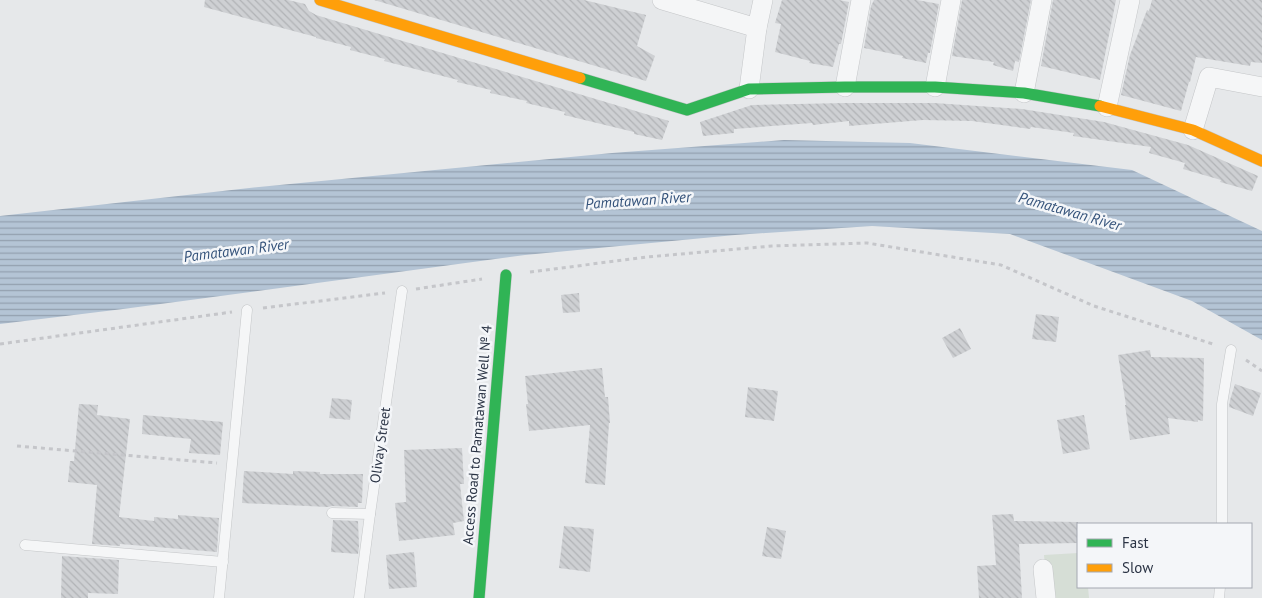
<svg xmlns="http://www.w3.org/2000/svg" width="1262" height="598" font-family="'PT Sans',sans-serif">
  <defs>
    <pattern id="water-rules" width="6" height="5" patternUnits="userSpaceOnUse" patternTransform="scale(1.25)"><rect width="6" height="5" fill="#b4c4d5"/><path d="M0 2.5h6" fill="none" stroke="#93a0af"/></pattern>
    <pattern id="building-back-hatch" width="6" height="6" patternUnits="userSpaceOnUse" patternTransform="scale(1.25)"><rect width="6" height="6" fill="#ced0d3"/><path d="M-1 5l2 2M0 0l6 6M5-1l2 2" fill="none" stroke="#b1b3b6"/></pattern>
  </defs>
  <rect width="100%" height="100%" fill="#e6e8ea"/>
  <polygon fill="#d6ded6" points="1078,553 1078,587 1088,587 1089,598 1048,598 1044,555"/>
  <polygon fill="url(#water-rules)" points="784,140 910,143 1132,170 1262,231 1262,340 1192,301 1010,234 872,226 735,235 525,255 123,309 0,324 0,216 259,187 612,153"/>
  <g fill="url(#building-back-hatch)">
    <polygon points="205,0 288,0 305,4 309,11 316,15 669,121 662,140 634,134 634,132 564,115 565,112 526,103 527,101 490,93 491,90 457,82 458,80 384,61 385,59 350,50 351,47 316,38 316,37 204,7"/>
    <polygon points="374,0 584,0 646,15 637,46 655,56 646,81"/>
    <polygon points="782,0 839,0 849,2 841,44 839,44 833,67 809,63 810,61 775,52 781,24 775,23"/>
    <polygon points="874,0 917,0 939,4 930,53 928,53 926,63 902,58 903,56 864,48 871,6"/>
    <polygon points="962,0 1031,0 1019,62 1015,61 1013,71 993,65 994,62 952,56"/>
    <polygon points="1053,0 1116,0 1100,80 1041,66"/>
    <polygon points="1152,0 1262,0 1262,63 1251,62 1250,66 1196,57 1190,82 1189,82 1181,111 1121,95 1130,55 1147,10 1149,11"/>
    <polygon points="845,103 934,103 1022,109 1104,122 1188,145 1258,176 1252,191 1220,182 1221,180 1183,169 1185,163 1149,153 1151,147 1073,136 1074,133 1031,127 1030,129 972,121 923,120 849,126 849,121 813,125 812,123 734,129 734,133 703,136 700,122 752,105"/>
    <polygon points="579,293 580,312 563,313 561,295"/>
    <polygon points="1036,314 1059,317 1056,342 1032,339"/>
    <polygon points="960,328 971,349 953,358 942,338"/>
    <polygon points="1150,350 1151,357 1204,358 1203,421 1198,420 1198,422 1168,418 1170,434 1130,440 1125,405 1126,405 1118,355"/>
    <polygon points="602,368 605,397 608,397 610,423 609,423 605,485 585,483 590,425 529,431 526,404 528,404 525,376"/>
    <polygon points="1235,384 1261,393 1253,416 1229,407 1230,400"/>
    <polygon points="748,387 778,391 774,421 745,417"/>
    <polygon points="332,398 352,400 350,420 329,418"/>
    <polygon points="79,404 98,405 97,415 130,419 119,517 154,521 154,517 178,519 178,515 219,518 217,552 120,544 120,546 92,544 97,485 68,482 70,461 74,461"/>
    <polygon points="143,415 223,422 220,455 189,453 191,439 142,434"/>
    <polygon points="1084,415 1090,449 1063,454 1057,420"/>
    <polygon points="462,448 464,484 460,484 464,521 453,523 455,535 399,541 395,503 406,502 404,450"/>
    <polygon points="244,471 293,474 293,471 320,472 320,474 363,474 362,503 358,503 358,507 332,506 328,507 242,503"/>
    <polygon points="1013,514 1014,521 1078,522 1078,543 1019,544 1022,598 979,598 977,566 996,565 992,515"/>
    <polygon points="333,520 358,521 359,546 358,554 331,552"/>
    <polygon points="564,526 594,529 590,572 559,568"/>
    <polygon points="767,527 786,531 781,559 762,556"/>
    <polygon points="414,552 417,587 389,589 386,555"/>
    <polygon points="62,556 119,560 118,594 88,593 88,598 61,598"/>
  </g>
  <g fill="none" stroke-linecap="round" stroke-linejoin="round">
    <defs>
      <g id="lane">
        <polyline points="332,513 370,514"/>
        <polyline points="1222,524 1222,404 1231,350"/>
        <polyline points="25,545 223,562"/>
        <polyline points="219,598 247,310"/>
        <polyline points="359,598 370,514 402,291"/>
        <polyline points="1219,598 1220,587"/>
      </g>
      <g id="street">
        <polyline points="662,0 757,28"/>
        <polyline points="845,87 861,0"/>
        <polyline points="935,87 951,0"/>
        <polyline points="749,89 757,28 763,0"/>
        <polyline points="1024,93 1042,0"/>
        <polyline points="1107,107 1130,0"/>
        <polyline points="1193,130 1209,77 1262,87"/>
        <polyline points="1043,569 1046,598"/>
      </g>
      <g id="fast">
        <polyline points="580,78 687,110 749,89 845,87 935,87 1024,93 1100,106"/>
        <polyline points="479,598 506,275"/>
      </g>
      <g id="slow">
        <polyline points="320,0 580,78"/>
        <polyline points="1100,106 1193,130 1262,161"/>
      </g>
    </defs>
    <use href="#lane" stroke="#c4c6c8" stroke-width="11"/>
    <use href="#street" stroke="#c4c6c8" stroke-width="20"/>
    <use href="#fast" stroke="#c4c6c8" stroke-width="12"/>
    <use href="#slow" stroke="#c4c6c8" stroke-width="12"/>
    <g stroke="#c5c6ca" stroke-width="3" stroke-dasharray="4 4" stroke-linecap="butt">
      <polyline points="530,272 647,257 772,246 867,243 1001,265 1094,306 1216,345"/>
      <polyline points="416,289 482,279"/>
      <polyline points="263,308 385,293"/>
      <polyline points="0,344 232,312"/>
      <polyline points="1246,360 1262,371"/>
      <polyline points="17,446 217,463"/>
    </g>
    <use href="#lane" stroke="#f5f6f7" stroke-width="10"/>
    <use href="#street" stroke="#f5f6f7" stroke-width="19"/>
    <use href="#fast" stroke="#30b455" stroke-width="11"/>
    <use href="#slow" stroke="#ff9f0a" stroke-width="11"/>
  </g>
  <g text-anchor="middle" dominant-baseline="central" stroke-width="5" stroke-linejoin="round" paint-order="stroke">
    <g font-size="14" fill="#2b3445" stroke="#f4f6f9">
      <text transform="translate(477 435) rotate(-85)">Access Road to Pamatawan Well № 4</text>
      <text transform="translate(380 445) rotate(-82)">Olivay Street</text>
    </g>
    <g font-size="15" font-style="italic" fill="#34527a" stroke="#f4f6f9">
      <text transform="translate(638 200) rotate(-4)">Pamatawan River</text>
      <text transform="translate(1070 211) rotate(16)">Pamatawan River</text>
      <text transform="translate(236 250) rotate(-7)">Pamatawan River</text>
    </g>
  </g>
  <rect x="1077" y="523" width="175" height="65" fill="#f4f6f9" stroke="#a4a8b1"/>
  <rect x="1087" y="539" width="25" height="8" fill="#30b455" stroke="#a4a8b1"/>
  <text x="1122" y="548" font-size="15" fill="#2b3445">Fast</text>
  <rect x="1087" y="564" width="25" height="8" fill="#ff9f0a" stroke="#a4a8b1"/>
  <text x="1122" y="573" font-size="15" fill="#2b3445">Slow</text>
</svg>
